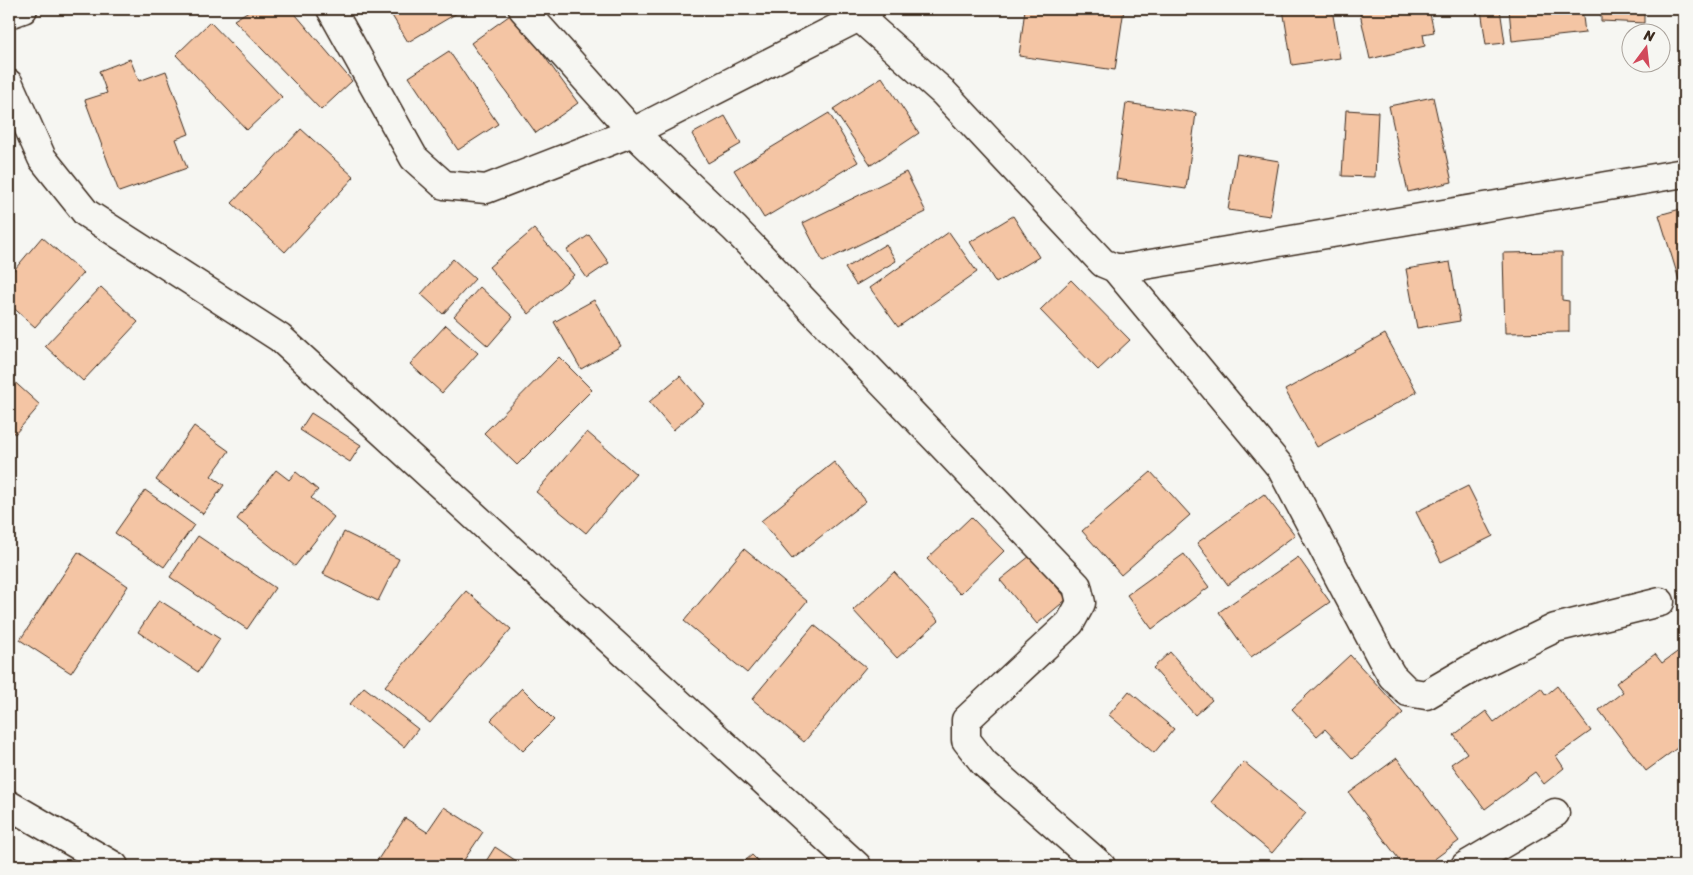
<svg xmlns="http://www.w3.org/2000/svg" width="1693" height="875" font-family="Sriracha,sans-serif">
  <rect width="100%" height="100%" fill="#f6f6f2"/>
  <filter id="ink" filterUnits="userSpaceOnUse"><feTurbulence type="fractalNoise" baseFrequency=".02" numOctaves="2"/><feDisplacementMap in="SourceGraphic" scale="10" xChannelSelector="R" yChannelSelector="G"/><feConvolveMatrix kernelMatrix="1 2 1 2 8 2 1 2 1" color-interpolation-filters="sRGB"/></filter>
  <g filter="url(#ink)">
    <g fill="#f4c5a4" stroke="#3b2a1e">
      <polygon points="252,9 291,9 352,81 321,110 234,20"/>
      <polygon points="388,9 464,9 408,42"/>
      <polygon points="1025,9 1124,9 1115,70 1019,56"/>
      <polygon points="1283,9 1332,9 1340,58 1292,65"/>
      <polygon points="1359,9 1429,9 1434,32 1423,34 1425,46 1370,59"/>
      <polygon points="1481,9 1500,9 1505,43 1486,45"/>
      <polygon points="1509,9 1582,9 1585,33 1512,41"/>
      <polygon points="1601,9 1644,9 1644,23 1601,21"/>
      <polygon points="513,13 578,103 536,133 471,43"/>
      <polygon points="210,22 282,97 247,130 176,55"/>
      <polygon points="449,51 498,124 458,150 409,77"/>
      <polygon points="130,59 139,81 166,71 189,134 176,139 187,168 119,192 85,100 107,93 99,71"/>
      <polygon points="882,77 919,133 871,165 833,109"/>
      <polygon points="1433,97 1452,182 1408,192 1389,106"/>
      <polygon points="1126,103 1196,113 1186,189 1116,179"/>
      <polygon points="1346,110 1378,112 1375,177 1342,176"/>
      <polygon points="829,113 858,162 764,218 734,170"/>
      <polygon points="725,116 741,144 708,163 692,134"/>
      <polygon points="301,129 354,177 285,252 232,203"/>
      <polygon points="1237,154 1279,161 1270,216 1228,210"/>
      <polygon points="906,172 926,212 823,262 803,223"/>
      <polygon points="1684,208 1684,296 1659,215"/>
      <polygon points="1013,216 1039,257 996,283 970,242"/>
      <polygon points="534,229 574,275 529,314 489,267"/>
      <polygon points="949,232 977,272 898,327 870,288"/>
      <polygon points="589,235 609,263 587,278 567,250"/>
      <polygon points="42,237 83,273 35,327 9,304 9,276"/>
      <polygon points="886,244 896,261 856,285 845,268"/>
      <polygon points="1562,252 1562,300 1569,301 1569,332 1505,333 1503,253"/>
      <polygon points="453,259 475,279 443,314 421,294"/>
      <polygon points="1450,262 1460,321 1417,328 1406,269"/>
      <polygon points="1071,280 1130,340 1098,370 1040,310"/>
      <polygon points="101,287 138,322 83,381 45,346"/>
      <polygon points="480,287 513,317 488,346 454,316"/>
      <polygon points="594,300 621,346 581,369 554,322"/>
      <polygon points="446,325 478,353 442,393 410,364"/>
      <polygon points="1385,334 1417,392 1317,447 1285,390"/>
      <polygon points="559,357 592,390 517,465 484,433"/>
      <polygon points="680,376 704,404 673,430 649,402"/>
      <polygon points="9,377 40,405 15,434 9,429"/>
      <polygon points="311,413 361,445 350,462 300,430"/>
      <polygon points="194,426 229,451 211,476 224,485 203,514 156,480"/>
      <polygon points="587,432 636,474 586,533 536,492"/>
      <polygon points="834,462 866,501 792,559 761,521"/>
      <polygon points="276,470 289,480 296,472 318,490 311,498 334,517 295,566 237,519"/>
      <polygon points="1151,472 1190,515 1121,575 1082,531"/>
      <polygon points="1468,486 1493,536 1441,562 1416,512"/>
      <polygon points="145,490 194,525 164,567 115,533"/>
      <polygon points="1264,494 1295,535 1228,585 1197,543"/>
      <polygon points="971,517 1004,551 960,594 927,559"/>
      <polygon points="344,532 399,559 378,601 323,574"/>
      <polygon points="198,536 275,588 247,629 170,577"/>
      <polygon points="744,549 807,601 747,673 684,621"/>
      <polygon points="78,552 128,586 71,673 20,640"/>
      <polygon points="1184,554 1209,587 1152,629 1127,595"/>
      <polygon points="1030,556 1067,599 1037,624 1000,580"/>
      <polygon points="1298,557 1330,602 1251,657 1219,612"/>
      <polygon points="894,572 939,621 897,658 853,610"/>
      <polygon points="466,591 511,629 430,723 385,686"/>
      <polygon points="159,600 220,639 198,672 138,632"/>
      <polygon points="814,625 866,667 804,742 752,699"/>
      <polygon points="1684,647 1684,743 1646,771 1599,710 1623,692 1616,683 1655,654 1662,663"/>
      <polygon points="1170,652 1212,700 1195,715 1153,668"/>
      <polygon points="1350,655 1403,713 1353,759 1325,729 1317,736 1292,709"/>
      <polygon points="1557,686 1591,731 1556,756 1564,768 1544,784 1535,772 1485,809 1451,764 1467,753 1454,735 1486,711 1494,722 1541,688 1546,695"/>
      <polygon points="364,687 418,729 404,747 350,704"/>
      <polygon points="522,688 554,720 523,751 491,720"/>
      <polygon points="1129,691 1174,729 1154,753 1109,715"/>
      <polygon points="1397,758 1459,841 1425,866 1404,866 1349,793"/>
      <polygon points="1244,762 1306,813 1272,853 1211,802"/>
      <polygon points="444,807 483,832 460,866 378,866 375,864 405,818 427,832"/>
      <polygon points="495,847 524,866 483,866"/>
      <polygon points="752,855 763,866 739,866"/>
      <polygon points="1301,860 1309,866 1295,866"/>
    </g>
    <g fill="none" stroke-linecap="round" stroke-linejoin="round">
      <defs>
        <g id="minor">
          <polyline points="331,9 414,158 444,185 486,189 633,132 859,17 870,9"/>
          <polyline points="523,9 633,132 735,229 1077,586 1081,603 1070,623 966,720 966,740 984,763 1101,866"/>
          <polyline points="9,14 23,9"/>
          <polyline points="859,17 943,92 1103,263 1115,268 1281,468 1382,659 1392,676 1408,692 1426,695 1469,670 1555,628 1660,602"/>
          <polyline points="9,84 42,158 86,213 280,338 857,866"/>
          <polyline points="1115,268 1127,268 1684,173"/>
          <polyline points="9,805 114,866"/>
          <polyline points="1465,866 1555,813"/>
        </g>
      </defs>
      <use href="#minor" stroke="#3b2a1e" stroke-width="31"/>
      <use href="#minor" stroke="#f6f6f2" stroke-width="28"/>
    </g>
  </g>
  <rect width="1693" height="875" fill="none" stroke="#f6f6f2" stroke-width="30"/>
  <rect x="15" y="15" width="1663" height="845" fill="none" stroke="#3b2a1e" stroke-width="2" filter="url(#ink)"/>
  <g transform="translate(1646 48) rotate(15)"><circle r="24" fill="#f6f6f2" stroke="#aba49d"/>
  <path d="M0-4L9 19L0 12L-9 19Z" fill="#d1495b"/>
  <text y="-8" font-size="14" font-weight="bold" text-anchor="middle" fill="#3b2a1e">N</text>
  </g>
</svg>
